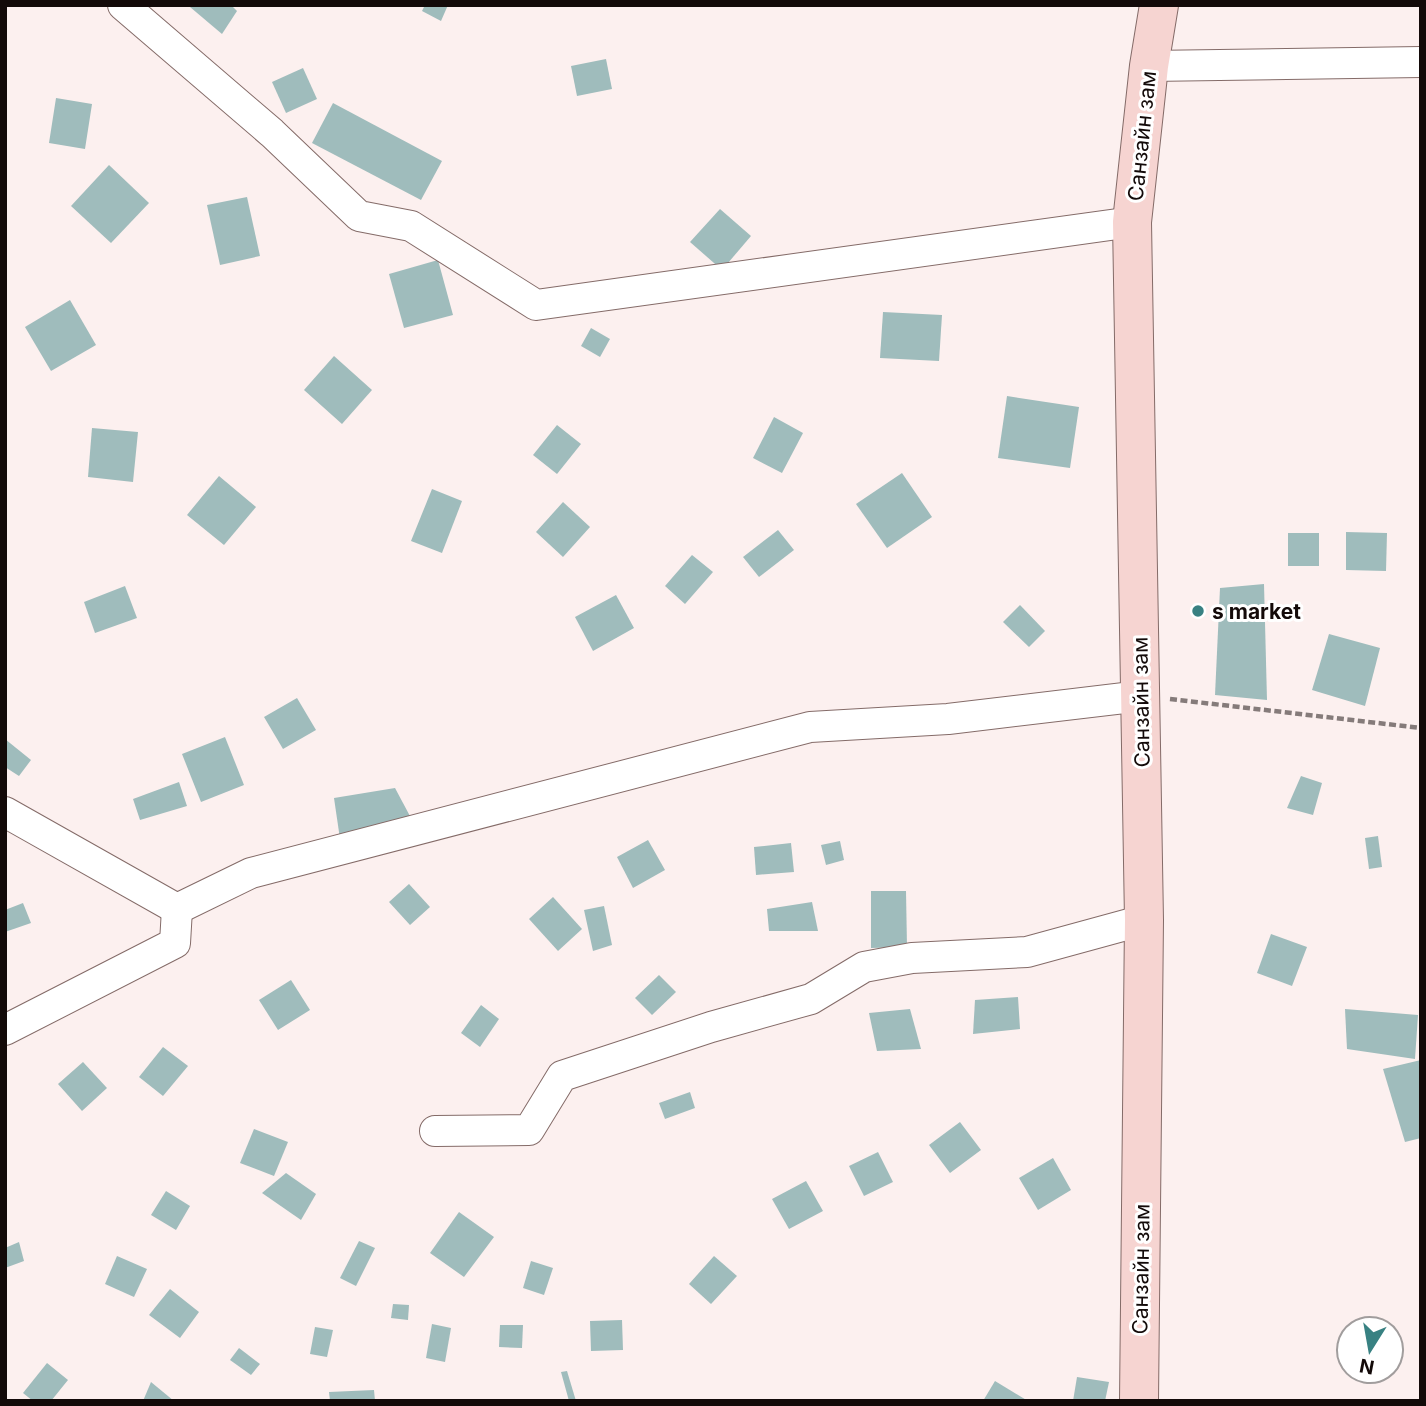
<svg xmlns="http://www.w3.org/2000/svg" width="1426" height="1406" font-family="Inter,sans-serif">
  <rect width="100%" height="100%" fill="#fcf0ef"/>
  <g fill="#9fbcbc">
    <polygon points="192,5 231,5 237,11 222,34 190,7"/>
    <polygon points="425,5 448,5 441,21 422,11"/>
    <polygon points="606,59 612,89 577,96 571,66"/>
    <polygon points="303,68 317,99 286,113 272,82"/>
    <polygon points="56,98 92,104 85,149 49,143"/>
    <polygon points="333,103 442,161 421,200 312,143"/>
    <polygon points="109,165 149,203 111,243 71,206"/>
    <polygon points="247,197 260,256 220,265 207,205"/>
    <polygon points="720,209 751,236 722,270 690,242"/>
    <polygon points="438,260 453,315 404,328 389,274"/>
    <polygon points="70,300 96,345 51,371 25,327"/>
    <polygon points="883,312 942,315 939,361 880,358"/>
    <polygon points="591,328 610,339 600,357 581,346"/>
    <polygon points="334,356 372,390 342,424 304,390"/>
    <polygon points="1007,396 1079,407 1070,468 998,458"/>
    <polygon points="774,417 803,433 782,473 753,458"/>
    <polygon points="557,425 581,444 557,474 533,455"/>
    <polygon points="92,428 138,432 133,482 88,477"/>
    <polygon points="902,473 932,517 887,548 856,504"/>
    <polygon points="219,476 256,507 224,545 187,515"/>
    <polygon points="432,489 462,501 442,553 411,541"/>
    <polygon points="563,502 590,527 563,557 536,532"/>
    <polygon points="778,530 794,550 759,577 743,557"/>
    <polygon points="1346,532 1387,533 1386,571 1346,570"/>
    <rect x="1288" y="533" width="31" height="33"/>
    <polygon points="692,555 713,572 685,604 665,586"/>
    <polygon points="1264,584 1267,700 1215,695 1220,588"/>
    <polygon points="125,586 137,618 95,633 84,602"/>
    <polygon points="616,595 634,628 593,651 575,617"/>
    <polygon points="1020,605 1045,631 1029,647 1003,622"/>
    <polygon points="1329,634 1380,648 1365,706 1312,690"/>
    <polygon points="297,698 316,730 283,749 264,717"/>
    <polygon points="225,737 244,785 201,802 182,754"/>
    <polygon points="5,739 31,760 19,776 5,767"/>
    <polygon points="1301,776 1322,783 1313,815 1287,808"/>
    <polygon points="179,782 187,806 140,820 133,799"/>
    <polygon points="395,788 411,818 340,839 334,798"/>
    <polygon points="1378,836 1382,867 1369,869 1365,838"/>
    <polygon points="648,840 665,870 633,888 617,857"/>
    <polygon points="840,841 844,860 826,865 821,845"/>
    <polygon points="791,843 794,872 756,875 754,847"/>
    <polygon points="409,884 430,907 410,925 389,902"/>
    <polygon points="871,891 906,891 907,947 871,948"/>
    <polygon points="553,897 582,929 558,951 529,919"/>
    <polygon points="812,902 818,931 769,931 767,909"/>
    <polygon points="23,903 31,923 5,932 5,910"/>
    <polygon points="604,906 612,945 593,951 584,910"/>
    <polygon points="1271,934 1307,947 1292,986 1257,973"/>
    <polygon points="659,975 676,992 652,1015 635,998"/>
    <polygon points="291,980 310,1010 278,1030 259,1000"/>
    <polygon points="1018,997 1020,1029 973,1034 975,1000"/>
    <polygon points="481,1005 499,1019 480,1047 461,1033"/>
    <polygon points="910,1009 921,1049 877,1051 869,1013"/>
    <polygon points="1345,1009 1418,1015 1415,1059 1347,1049"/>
    <polygon points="163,1047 188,1066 163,1096 139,1077"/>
    <polygon points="1421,1060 1421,1138 1405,1142 1383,1069"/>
    <polygon points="83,1062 107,1088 82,1111 58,1084"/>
    <polygon points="690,1092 695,1108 665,1119 659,1103"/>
    <polygon points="960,1122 981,1150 950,1173 929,1145"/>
    <polygon points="254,1129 288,1142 274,1176 240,1163"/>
    <polygon points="878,1152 893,1182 864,1196 849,1166"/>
    <polygon points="1053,1158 1071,1190 1038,1210 1019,1178"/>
    <polygon points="286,1173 316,1194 301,1220 262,1193"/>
    <polygon points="806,1181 823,1211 789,1229 772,1199"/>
    <polygon points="166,1191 190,1206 176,1230 151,1215"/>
    <polygon points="459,1212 494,1237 464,1277 430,1253"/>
    <polygon points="359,1241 375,1248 356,1286 340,1278"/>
    <polygon points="19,1242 24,1261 5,1268 5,1248"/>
    <polygon points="117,1256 147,1269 134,1297 105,1284"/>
    <polygon points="714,1256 737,1276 711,1304 689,1284"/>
    <polygon points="531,1261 553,1268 544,1295 523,1288"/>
    <polygon points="170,1289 199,1312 180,1338 149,1315"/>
    <polygon points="393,1304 409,1305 408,1320 391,1318"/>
    <polygon points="622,1320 623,1350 591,1351 590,1321"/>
    <polygon points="432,1324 451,1328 445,1362 426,1358"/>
    <polygon points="500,1325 523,1325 522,1348 499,1347"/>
    <polygon points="315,1327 333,1330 327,1357 310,1354"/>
    <polygon points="239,1348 260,1364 251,1375 230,1360"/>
    <polygon points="47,1363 68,1380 51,1401 33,1401 23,1393"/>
    <polygon points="567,1371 576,1401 569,1401 561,1372"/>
    <polygon points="1077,1377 1109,1382 1105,1401 1073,1401"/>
    <polygon points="995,1381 1028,1401 983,1401"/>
    <polygon points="151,1382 174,1401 143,1401"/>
    <polygon points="374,1390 375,1401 330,1401 329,1392"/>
  </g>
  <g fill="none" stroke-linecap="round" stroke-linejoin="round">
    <defs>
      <g id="street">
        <polyline points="123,5 272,133 359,216 411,226 536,305 1132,222"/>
        <polyline points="1149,66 1421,62"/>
        <polyline points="5,812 177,909 251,873 810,727 948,719 1141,696"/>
        <polyline points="5,1030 175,943 177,909"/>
        <polyline points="435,1131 529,1130 562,1076 711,1027 811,999 864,967 912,958 1027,952 1144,920"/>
      </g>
      <polyline id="secondary" points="1139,1401 1144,920 1132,222 1149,66 1159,5"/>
    </defs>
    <use href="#street" stroke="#846b68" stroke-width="32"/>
    <use href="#secondary" stroke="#846b68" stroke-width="40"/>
    <polyline stroke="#857b7a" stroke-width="4.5" stroke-dasharray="7 3.5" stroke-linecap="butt" points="1170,699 1421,728"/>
    <use href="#street" stroke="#fff" stroke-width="30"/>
    <use href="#secondary" stroke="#f6d4d1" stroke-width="38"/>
  </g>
  <circle fill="#388182" stroke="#fff" stroke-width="2.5" cx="1198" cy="611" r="7"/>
  <g text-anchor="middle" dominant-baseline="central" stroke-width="6" stroke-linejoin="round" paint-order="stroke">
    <g font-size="21" fill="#130a09" stroke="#fff">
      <text transform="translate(1142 136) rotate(-84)">Санзайн зам</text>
      <text transform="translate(1141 702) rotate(-91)">Санзайн зам</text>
      <text transform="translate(1141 1269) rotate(-89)">Санзайн зам</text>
    </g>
    <g font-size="21" font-weight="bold" fill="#130a09" stroke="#fff" text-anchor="start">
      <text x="1212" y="611">s market</text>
    </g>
  </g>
  <rect width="1426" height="1406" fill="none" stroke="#130a09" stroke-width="14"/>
  <g transform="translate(1370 1350) rotate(191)"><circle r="33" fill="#ffffff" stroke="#a19d9d" stroke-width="2"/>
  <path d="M0-5L12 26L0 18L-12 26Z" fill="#388182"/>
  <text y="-10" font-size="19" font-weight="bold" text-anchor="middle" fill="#130a09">N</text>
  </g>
</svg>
